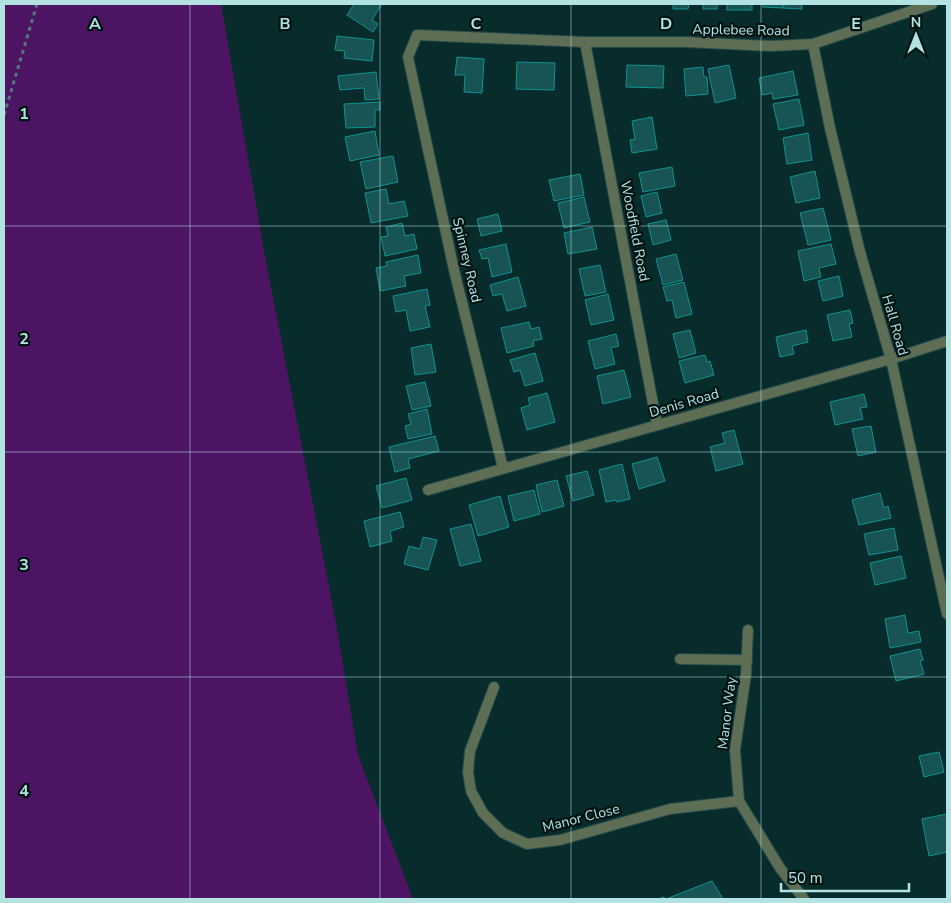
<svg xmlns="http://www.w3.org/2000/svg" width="951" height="903" font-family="'Nunito Sans',sans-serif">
  <rect width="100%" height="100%" fill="#072c2b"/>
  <polygon fill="#4e1464" points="4,4 221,4 265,256 336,623 358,755 413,899 4,899"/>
  <g fill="#195454" stroke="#0d9393">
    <polygon points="354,4 382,4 372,20 378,24 373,32 347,15"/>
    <polygon points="673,4 689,4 688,9 673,9"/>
    <rect x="703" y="4" width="14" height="5"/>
    <rect x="727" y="4" width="25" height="6"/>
    <polygon points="763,4 783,4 783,8 763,7"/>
    <polygon points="783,4 802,4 802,9 783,8"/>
    <polygon points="337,36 374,40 372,61 344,58 345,51 335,50"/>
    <polygon points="457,57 484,59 482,93 464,92 465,75 455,75"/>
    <polygon points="517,62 555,63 554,90 516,89"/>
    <polygon points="627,65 664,66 663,88 626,87"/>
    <polygon points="729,65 736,98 715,103 708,69"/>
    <polygon points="703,67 704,77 707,77 708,94 686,96 684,69"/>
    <polygon points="793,71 798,95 773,99 772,93 762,95 759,78"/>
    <polygon points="376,72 379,99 365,100 364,88 340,90 338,76"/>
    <polygon points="799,99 804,125 779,130 773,104"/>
    <polygon points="380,102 380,110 375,110 375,127 346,128 344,104"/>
    <polygon points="652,117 657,149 632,153 630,140 635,139 632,121"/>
    <polygon points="375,131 379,155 350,161 345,137"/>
    <polygon points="808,133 812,160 787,164 783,138"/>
    <polygon points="393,156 398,182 366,189 360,162"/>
    <polygon points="672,167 675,186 643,192 639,173"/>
    <polygon points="815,171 820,198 796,203 790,177"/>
    <polygon points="580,174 584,195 554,201 549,180"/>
    <polygon points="386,189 389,204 404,201 408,216 371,223 365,193"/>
    <polygon points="657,192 662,213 646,217 641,196"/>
    <polygon points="584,197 590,222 564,228 558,203"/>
    <polygon points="823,208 831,240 808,245 800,213"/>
    <polygon points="498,214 502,231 481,236 477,219"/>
    <polygon points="666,220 671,240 653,245 648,224"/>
    <polygon points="402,223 405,236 414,234 417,249 385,256 381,237 388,236 386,227"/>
    <polygon points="592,227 597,249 568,254 564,233"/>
    <polygon points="506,244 512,272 492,277 488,258 482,259 479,250"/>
    <polygon points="831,244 836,264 819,268 821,277 804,281 798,251"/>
    <polygon points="676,254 683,280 663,285 656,259"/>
    <polygon points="418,255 421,273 404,276 406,286 380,291 376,268 387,266 386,262"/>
    <polygon points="600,265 606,292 585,296 579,269"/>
    <polygon points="839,276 843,296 823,301 818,281"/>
    <polygon points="518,277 526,306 507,311 502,294 493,296 490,285"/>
    <polygon points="684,282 692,314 676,318 672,300 667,301 663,287"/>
    <polygon points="427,289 430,305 425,306 430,327 410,331 406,310 396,312 393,296"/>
    <polygon points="608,294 614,320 591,325 585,300"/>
    <polygon points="850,310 853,323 849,324 852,337 833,341 827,315"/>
    <polygon points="529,322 531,329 539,327 542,339 533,341 534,346 507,353 501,328"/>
    <polygon points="690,330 696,353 679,358 673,334"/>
    <polygon points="806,330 808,342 792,346 794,354 780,357 776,337"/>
    <polygon points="616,334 619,346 611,348 615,364 595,369 588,341"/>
    <polygon points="431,344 436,372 415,375 411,348"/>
    <polygon points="535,353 543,381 525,386 520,370 514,372 510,360"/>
    <polygon points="705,355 707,362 710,361 714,375 685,383 679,361"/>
    <polygon points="624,370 631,397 603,404 597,376"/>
    <polygon points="425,382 431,406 412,410 406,386"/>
    <polygon points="547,393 555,422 527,430 521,408 530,405 528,398"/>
    <polygon points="864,394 867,407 860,408 863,419 835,425 830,402"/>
    <polygon points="427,409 432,434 408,439 405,426 411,424 408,414"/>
    <polygon points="871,426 876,452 858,456 852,429"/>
    <polygon points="734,430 743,464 716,471 710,447 725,443 722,433"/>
    <polygon points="435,436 439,451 408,459 410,468 395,472 389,447"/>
    <polygon points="657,457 665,481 639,489 632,464"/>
    <polygon points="622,464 630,499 617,502 616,500 606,502 599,470"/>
    <polygon points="587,471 594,495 573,501 566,476"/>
    <polygon points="406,478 412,500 382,508 376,486"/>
    <polygon points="557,480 564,506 542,512 536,485"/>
    <polygon points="534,490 540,514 514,521 508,496"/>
    <polygon points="880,493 884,508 888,506 891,518 859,525 852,500"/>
    <polygon points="500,496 509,527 478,536 469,505"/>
    <polygon points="400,512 404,527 390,531 392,541 370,547 364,521"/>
    <polygon points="471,524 481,561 460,566 450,529"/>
    <polygon points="894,528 898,550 869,555 864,534"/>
    <polygon points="423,537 437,540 428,570 404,564 409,546 420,549"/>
    <polygon points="901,556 906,578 875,585 870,563"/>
    <polygon points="905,615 908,633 919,631 921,642 890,648 885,619"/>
    <polygon points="920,649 923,660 920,661 924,674 896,681 890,656"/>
    <polygon points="939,752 944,772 924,777 919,756"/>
    <polygon points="947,814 947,852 929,856 922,819"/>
    <polygon points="712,881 723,899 659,899 663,897 666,899"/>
  </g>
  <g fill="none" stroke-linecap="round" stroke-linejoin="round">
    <defs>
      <g id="street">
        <polyline points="585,42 657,425"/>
        <polyline points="813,44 830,128 860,252 891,359 947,614"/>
        <polyline points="503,468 454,270 408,57 417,35 585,42 686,42 771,46 813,44 932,4"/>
        <polyline points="428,490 891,359 947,341"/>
        <polyline points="748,630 746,674 735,750 739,801 780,868 804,899"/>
        <polyline points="680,659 747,660"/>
        <polyline points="494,687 470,751 468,772 471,791 483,813 503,833 527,844 560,840 670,809 739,801"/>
      </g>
    </defs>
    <use href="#street" stroke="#224948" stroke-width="12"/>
    <polyline stroke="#507a79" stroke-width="3" stroke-dasharray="4 4" stroke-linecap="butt" points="4,115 37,4"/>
    <use href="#street" stroke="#5d6e54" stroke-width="10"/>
  </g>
  <path fill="none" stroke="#b2e3e2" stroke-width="1" stroke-opacity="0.55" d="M190,4v895M380,4v895M571,4v895M761,4v895M4,226h943M4,452h943M4,677h943"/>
  <g text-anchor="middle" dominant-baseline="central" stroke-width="4.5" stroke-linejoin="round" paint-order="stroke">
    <g font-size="14" fill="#b2e3e2" stroke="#001313">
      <text transform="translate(741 30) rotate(1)">Applebee Road</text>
      <text transform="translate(635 231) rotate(79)">Woodfield Road</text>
      <text transform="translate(467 260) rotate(77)">Spinney Road</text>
      <text transform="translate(895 325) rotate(74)">Hall Road</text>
      <text transform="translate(684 403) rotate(-16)">Denis Road</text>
      <text transform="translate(727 713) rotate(-83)">Manor Way</text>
      <text transform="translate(581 818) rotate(-14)">Manor Close</text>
    </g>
  </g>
  <g font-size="16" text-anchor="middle" font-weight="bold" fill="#b2e3e2" stroke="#001313" stroke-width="4.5" stroke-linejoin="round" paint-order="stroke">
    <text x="95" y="29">A</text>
    <text x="285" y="29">B</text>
    <text x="476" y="29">C</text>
    <text x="666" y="29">D</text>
    <text x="856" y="29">E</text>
    <text x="24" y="119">1</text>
    <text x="24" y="344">2</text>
    <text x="24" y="570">3</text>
    <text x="24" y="796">4</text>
  </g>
  <rect width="951" height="903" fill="none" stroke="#b2e3e2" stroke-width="10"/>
  <g transform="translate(916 35)" stroke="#001313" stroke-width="4" paint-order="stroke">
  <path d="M0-4L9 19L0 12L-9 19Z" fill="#b2e3e2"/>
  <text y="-8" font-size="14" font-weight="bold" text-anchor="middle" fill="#b2e3e2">N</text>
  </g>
  <path d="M781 883v8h128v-8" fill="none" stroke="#b2e3e2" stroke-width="2.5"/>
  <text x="788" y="883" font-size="15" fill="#b2e3e2" stroke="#001313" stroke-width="4" paint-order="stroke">50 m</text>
</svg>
